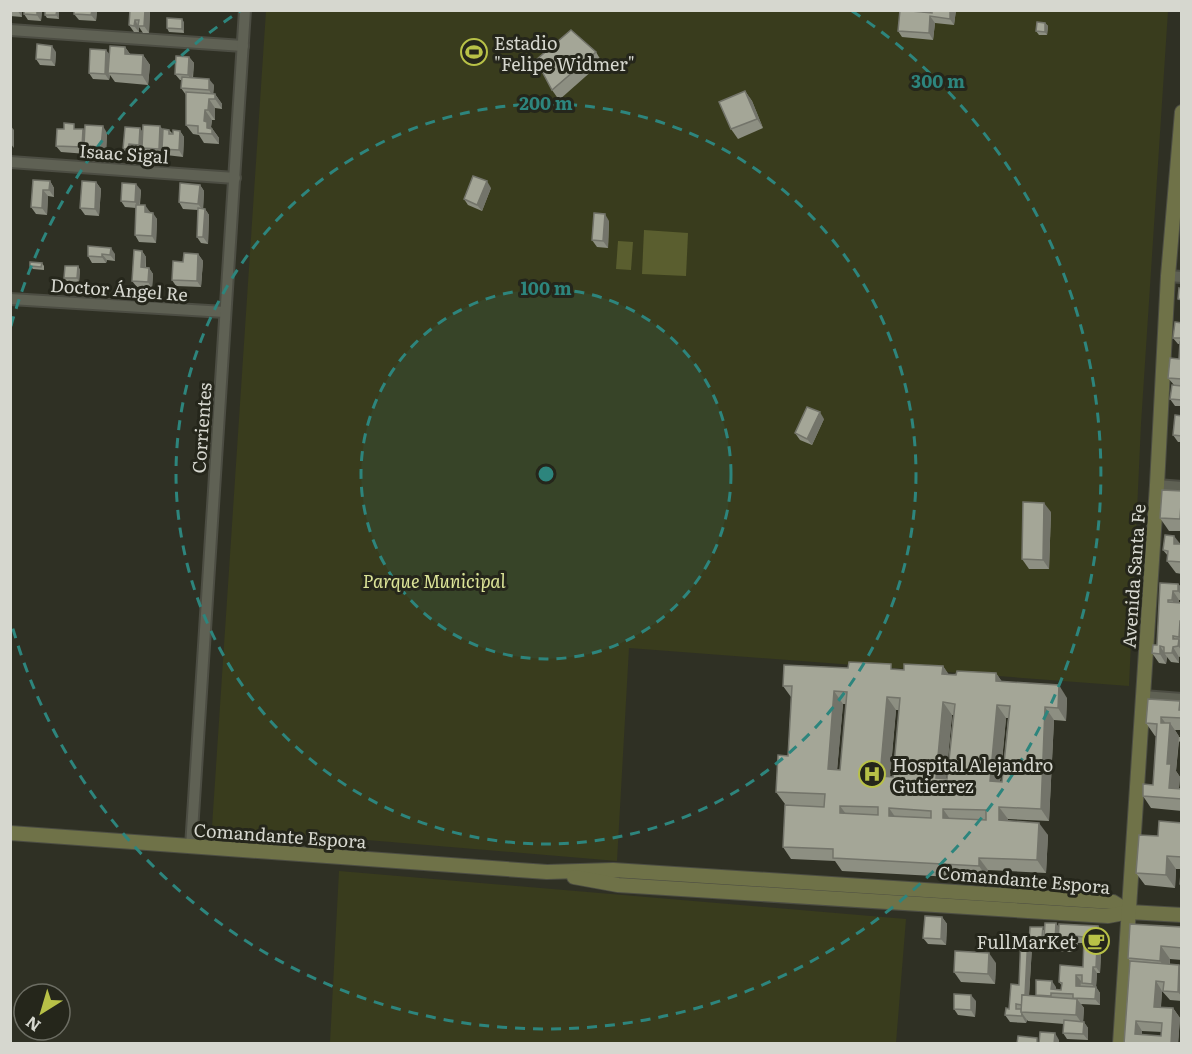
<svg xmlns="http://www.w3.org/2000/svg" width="1192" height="1054" font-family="Literata,serif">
  <rect width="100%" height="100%" fill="#2f3024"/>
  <g fill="#393c1d">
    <polygon points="266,11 1168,11 1141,424 1129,686 629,648 617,861 212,827"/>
    <polygon points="339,871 906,919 896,1043 330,1043"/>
  </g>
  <g fill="#5a5e2f">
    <polygon points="644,230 688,233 686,276 642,274"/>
    <polygon points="618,241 633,242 631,270 616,269"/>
  </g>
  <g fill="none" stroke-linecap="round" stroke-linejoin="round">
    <defs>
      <g id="street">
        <polyline points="10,30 243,46"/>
        <polyline points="10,162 235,178"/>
        <polyline points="1168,276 1182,277"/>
        <polyline points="10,299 225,312"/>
        <polyline points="1157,485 1182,487"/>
        <polyline points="1143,696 1182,699"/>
        <polyline points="191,847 245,10"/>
      </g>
      <g id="secondary">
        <polyline points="10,833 547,872 613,870 1113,902 1129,912"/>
        <polyline points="574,877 618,885 1108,916 1129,912 1182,915"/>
        <polyline points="1120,1044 1157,485 1168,276 1182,112"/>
      </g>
    </defs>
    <use href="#street" stroke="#4c4d43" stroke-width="14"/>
    <use href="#secondary" stroke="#4c4d43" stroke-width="16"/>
    <use href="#street" stroke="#5f6154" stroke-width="10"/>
    <use href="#secondary" stroke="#6f7248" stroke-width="14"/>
  </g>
  <g fill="#8d8f82" fill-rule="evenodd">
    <polygon points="10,10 22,10 22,17 10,16"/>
    <polygon points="42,10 41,21 28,20 24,14"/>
    <polygon points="45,10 59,10 59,19 47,18 45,15"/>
    <polygon points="97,10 96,21 79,20 74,14"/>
    <polygon points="130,10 150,11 149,33 143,33 139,27 139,32 134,32 129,25"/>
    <polygon points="956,10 954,25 935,23 933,40 902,37 898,31 932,13"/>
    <polygon points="184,22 184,33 169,32 167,28"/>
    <polygon points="1045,23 1048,26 1047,35 1039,35 1036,31"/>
    <polygon points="125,47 130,54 143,55 150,65 148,85 115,82 110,75 109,80 93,79 89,73 109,54"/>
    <polygon points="56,52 55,66 40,65 36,59"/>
    <polygon points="596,52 602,62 559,100 552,90"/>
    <polygon points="189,57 194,63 193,78 214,85 213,94 215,94 222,104 222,109 215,108 215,120 212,120 211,127 219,138 219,144 204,143 199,135 193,134 186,125 186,95 181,88 181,80 180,80 175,74"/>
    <polygon points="745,91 752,101 763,128 738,139 731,129"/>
    <polygon points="77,129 85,131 107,133 106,153 89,152 87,150 87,154 61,152 56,146"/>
    <polygon points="163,129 169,130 173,134 180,131 184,137 183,157 166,155 164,152 164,156 147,155 144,151 133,151 133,156 128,156 123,149 143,132"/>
    <polygon points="50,181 54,188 54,197 48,196 47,215 36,214 31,207"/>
    <polygon points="96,182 101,189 99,216 85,215 80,208"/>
    <polygon points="200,185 204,191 203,209 205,209 209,215 208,244 201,243 197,237 198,210 183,209 179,202"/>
    <polygon points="491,188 482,211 468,205 464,199"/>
    <polygon points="141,190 140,205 150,212 157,219 156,243 139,242 135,235 136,208 125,207 121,201"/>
    <polygon points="609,221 608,248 597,247 592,240"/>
    <polygon points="88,246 115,254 115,261 107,260 106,263 92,263 88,256"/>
    <polygon points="142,251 146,257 146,267 149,268 153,274 152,288 137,287 132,281"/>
    <polygon points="198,254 203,261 201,287 176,286 172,280 183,262"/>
    <polygon points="42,263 44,266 44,270 33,269 30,266"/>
    <polygon points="78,266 80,270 79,282 67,281 64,278"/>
    <polygon points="1182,323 1182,406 1175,406 1170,399 1174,385 1168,378 1179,359 1180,344 1178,344 1173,338"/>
    <polygon points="1182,416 1182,442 1178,442 1173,435"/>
    <polygon points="824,419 812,445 800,440 795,433"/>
    <polygon points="1182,491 1182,531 1169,531 1160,518"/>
    <polygon points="1051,512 1049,569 1029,569 1022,559"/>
    <polygon points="1180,544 1182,544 1182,574 1176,573 1167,561 1168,556 1163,550"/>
    <polygon points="1160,583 1178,584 1182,588 1182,600 1179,600 1179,602 1182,603 1182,656 1179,657 1179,663 1171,662 1167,657 1166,664 1159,663 1152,653 1157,645"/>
    <path d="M943,666l5,8 48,-1 6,9 65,16 -1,23 -12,-1 -5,101 -41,-2v2l40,14 -2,38 -58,-3v9l-146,-8 -7,-10 -44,-2 -8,-12 2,-43 -9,-12 12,-36 3,-59 -8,-11 65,-18 56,2zM843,704h3l-6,66h-3zM896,710h3l-6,67h-3zM952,715h1l-6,64h-1zM1006,718h2l-6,64h-2z"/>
    <polygon points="1180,701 1182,704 1182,730 1175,730 1179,737 1182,737 1182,745 1179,741 1176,771 1180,777 1179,789 1182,789 1182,811 1151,808 1143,796 1153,785 1156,736 1155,736 1146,723"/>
    <polygon points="1182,823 1182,886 1180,884 1181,869 1176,869 1175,888 1145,885 1136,873 1158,836"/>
    <polygon points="942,917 947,924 946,945 928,944 923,938"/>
    <path d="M1056,923l3,5 39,-2 4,6 -2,41h-3l-1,14 4,6v12l-19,-1 3,4 -1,13 5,7v12l-21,-1 -4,-6 1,-9 -36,-3 -1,-1 -1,3 -16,-1 -5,-7 4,-6 10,-24 10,-47zM1043,943h3l2,4h11l3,5h11v-2h5v-7h6l-1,24 -24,15 3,4 -1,4 -5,-1v-2l-20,9h-7l3,-49 2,2h9z"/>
    <path d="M1182,927v33l-12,-1v5l9,1 3,4v32l-12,-1 -8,-9 -1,16 12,1 7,10 -2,26h-54l6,-83 -2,-3zM1142,1031l20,1 -1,4 -19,-1z"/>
    <polygon points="996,963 995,984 961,982 954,972"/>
    <polygon points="976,1001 975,1017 958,1015 954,1009"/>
  </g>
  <g fill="#73746a">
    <polygon points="17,10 22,10 22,17"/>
    <polygon points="37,10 42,10 41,21 37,15"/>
    <polygon points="57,10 59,10 59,19 56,15"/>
    <polygon points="92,10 97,10 96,21 91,15"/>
    <polygon points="145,10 150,10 149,33 144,26"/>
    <polygon points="950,10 956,10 954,25 950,19"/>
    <polygon points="930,16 935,23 933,40 929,33"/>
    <polygon points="182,19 184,22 184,33 182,29"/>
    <polygon points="135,20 139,27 139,32 134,26"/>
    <polygon points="1045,23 1048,26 1047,35 1045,32"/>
    <polygon points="52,46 56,52 55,66 51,60"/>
    <polygon points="125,47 132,57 125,54"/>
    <polygon points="106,50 111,56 108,73 110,75 109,80 105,74"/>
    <polygon points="143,55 150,65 148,85 142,75"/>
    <polygon points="189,57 194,63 192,81 188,75"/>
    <polygon points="209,79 214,85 213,97 209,90"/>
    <polygon points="745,91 752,101 763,128 757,119"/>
    <polygon points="215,94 222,104 222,109 215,99"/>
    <polygon points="209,99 215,108 215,120 208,110"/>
    <polygon points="205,110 212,120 211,127 219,138 219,144 207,128 204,121"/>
    <polygon points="10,125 14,130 14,148 10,143"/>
    <polygon points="103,126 107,133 106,153 101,147"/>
    <polygon points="160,126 165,132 162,149 164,152 164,156 159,149"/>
    <polygon points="140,128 145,135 142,148 144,151 139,145"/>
    <polygon points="83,129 88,136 84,146 87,150 87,154 82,147"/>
    <polygon points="180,131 184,137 183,157 179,150"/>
    <polygon points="129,144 133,151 133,156 128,149"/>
    <polygon points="50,181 54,188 54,197 49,190"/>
    <polygon points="487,181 491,188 482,211 477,205"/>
    <polygon points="96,182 101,189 99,216 95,209"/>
    <polygon points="136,184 141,190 139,208 135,202"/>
    <polygon points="200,185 204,191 203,210 198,204"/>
    <polygon points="43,190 48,196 47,215 42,208"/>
    <polygon points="145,205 150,212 149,219 145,212"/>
    <polygon points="205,209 209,215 208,244 203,237"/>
    <polygon points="153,213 157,219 156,243 152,236"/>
    <polygon points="605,214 609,221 608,248 603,241"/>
    <polygon points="111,248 115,254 115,261 110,255"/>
    <polygon points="142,251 146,257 145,273 141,267"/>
    <polygon points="102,254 107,260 106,263 102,257"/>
    <polygon points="198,254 203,261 201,287 197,281"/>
    <polygon points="78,266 80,270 79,282 77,278"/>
    <polygon points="149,268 153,274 152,288 148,282"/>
    <polygon points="820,412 824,419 812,445 807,439"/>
    <polygon points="1044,503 1051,512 1049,569 1043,560"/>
    <polygon points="1181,504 1182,505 1182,522 1180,519"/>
    <polygon points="1174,536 1182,546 1174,544"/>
    <polygon points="1178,584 1182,588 1182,596 1178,591"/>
    <polygon points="1173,591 1179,600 1179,610 1172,600"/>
    <polygon points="1180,621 1182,623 1182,641 1179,637"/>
    <polygon points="1173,636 1178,643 1179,639 1182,643 1182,651 1173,639"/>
    <polygon points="1160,646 1167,657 1166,664 1160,654"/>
    <polygon points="1173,647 1179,657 1179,663 1172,653"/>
    <polygon points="943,666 952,679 942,674"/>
    <polygon points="996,673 1005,686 996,681"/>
    <polygon points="1059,685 1067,698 1066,721 1058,708"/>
    <polygon points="834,691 843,704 836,782 828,769"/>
    <polygon points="887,697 896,710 889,788 880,776"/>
    <polygon points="943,702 952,715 945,791 936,778"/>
    <polygon points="997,705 1006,718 999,793 990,781"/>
    <polygon points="1045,707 1054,720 1049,821 1041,809"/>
    <polygon points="1161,717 1170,729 1170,723 1179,736 1176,771 1180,777 1178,798 1169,788 1167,764 1161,723"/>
    <polygon points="840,806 849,818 840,813"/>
    <polygon points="999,807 1008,819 1008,833 999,820"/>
    <polygon points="889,808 898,821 889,816"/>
    <polygon points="943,809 952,822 943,818"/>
    <polygon points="1039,823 1048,835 1046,873 1037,860"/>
    <polygon points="1167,856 1176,869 1175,888 1166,875"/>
    <polygon points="979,858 988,870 988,879 979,866"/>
    <polygon points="942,917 947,924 946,945 941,939"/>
    <polygon points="1056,923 1060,930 1058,945 1059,947 1055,941"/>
    <polygon points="1098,926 1102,932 1100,973 1096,967"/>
    <polygon points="1028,936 1033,943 1029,942 1032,947 1028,1011 1024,1005"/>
    <polygon points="1074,936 1078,943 1078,950 1074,944"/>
    <polygon points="1039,937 1043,943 1043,949 1038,943"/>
    <polygon points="1161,946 1170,959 1169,973 1160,961"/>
    <polygon points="989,953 996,963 995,984 988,974"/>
    <polygon points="1179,965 1182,969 1182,997 1178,992"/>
    <polygon points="1093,967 1097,973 1096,987 1100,993 1100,1005 1095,999 1096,990 1092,984"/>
    <polygon points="1076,975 1081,981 1080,992 1076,986"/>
    <polygon points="1052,981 1056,987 1056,993 1051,989"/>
    <polygon points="1156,981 1162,991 1160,1016 1154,1007"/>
    <polygon points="971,995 976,1001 975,1017 971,1010"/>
    <polygon points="1077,999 1084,1008 1083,1025 1076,1015"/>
    <polygon points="1173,1008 1180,1018 1178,1044 1171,1044"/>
    <polygon points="1022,1013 1027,1020 1026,1023 1022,1016"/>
    <polygon points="1136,1021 1142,1031 1142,1044 1135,1034"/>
    <polygon points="1084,1022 1088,1028 1088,1040 1083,1034"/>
    <polygon points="1055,1033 1059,1040 1059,1044 1054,1044"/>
  </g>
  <g fill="#a4a697" stroke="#73746a" stroke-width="1.5" fill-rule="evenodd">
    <polygon points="24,10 37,10 37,15 24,14"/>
    <polygon points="45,10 57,10 56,15 45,15"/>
    <polygon points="74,10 92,10 91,15 74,14"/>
    <polygon points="130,10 145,10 144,26 138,26 139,20 135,20 134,26 129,25"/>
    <polygon points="900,10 932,13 932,10 950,10 950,19 930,16 929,33 898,31"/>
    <polygon points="167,18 182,19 182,29 167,28"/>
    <polygon points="1037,22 1045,23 1045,32 1036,31"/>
    <polygon points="571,30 596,52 552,90 536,60"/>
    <polygon points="37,44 52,46 51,60 36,59"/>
    <polygon points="110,46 125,47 125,54 143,55 142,75 108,73"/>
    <polygon points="90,49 106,50 105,74 89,73"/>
    <polygon points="176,56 189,57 188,75 175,74"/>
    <polygon points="182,77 209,79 209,90 181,88"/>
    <polygon points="745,91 757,119 731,129 719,102"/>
    <polygon points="186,92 215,94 215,99 209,99 208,110 205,110 204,121 207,122 207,128 212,129 212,134 198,133 198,126 186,125"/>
    <polygon points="64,123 74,124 74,129 83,129 82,147 56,146 57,129 64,129"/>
    <polygon points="85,125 103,126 101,147 84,146"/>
    <polygon points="143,125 160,126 159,149 142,148"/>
    <polygon points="125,127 140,128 139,145 129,144 128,149 123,149"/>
    <polygon points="163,129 169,130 169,134 173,134 173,130 180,131 179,150 162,149"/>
    <polygon points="473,176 487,181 477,205 464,199"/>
    <polygon points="33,180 50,181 49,190 43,190 42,208 31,207"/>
    <polygon points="82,181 96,182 95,209 80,208"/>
    <polygon points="122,183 136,184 135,202 121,201"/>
    <polygon points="180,183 200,185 198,204 179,202"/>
    <polygon points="136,205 145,205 145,212 153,213 152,236 135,235"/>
    <polygon points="198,208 205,209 203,237 197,237"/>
    <polygon points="594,213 605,214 603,241 592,240"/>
    <polygon points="88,246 111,248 110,255 102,254 102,257 88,256"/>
    <polygon points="134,250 142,251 141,267 149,268 148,282 132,281"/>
    <polygon points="184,253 198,254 197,281 172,280 173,261 183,262"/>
    <polygon points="30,262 42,263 41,267 30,266"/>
    <polygon points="65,266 78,266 77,278 64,278"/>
    <polygon points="1179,288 1182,289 1182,300 1178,299"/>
    <polygon points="1175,322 1182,323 1182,338 1173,338"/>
    <polygon points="1180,342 1182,342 1182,379 1168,378 1170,358 1179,359"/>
    <polygon points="1172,385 1182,386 1182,400 1170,399"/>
    <polygon points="807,407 820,412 807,439 795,433"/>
    <polygon points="1175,415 1182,416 1182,436 1173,435"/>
    <polygon points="1162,490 1182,491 1182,504 1181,504 1180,519 1160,518"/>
    <polygon points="1023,502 1044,503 1043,560 1022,559"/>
    <polygon points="1165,535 1174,536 1174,544 1182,544 1182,562 1167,561 1168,551 1163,550"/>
    <polygon points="1160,583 1178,584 1178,591 1173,591 1172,600 1168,600 1168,602 1182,603 1182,621 1180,621 1179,637 1173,636 1173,639 1179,639 1178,646 1173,647 1172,653 1164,653 1164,647 1160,646 1160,654 1152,653 1153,645 1157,645"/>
    <path d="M849,662l42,2v5l13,1v-6l39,2 -1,8 14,1 1,-4 39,2v8l63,4 -1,23 -13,-1 -4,102 -42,-2v13l40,3 -2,37 -58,-2v8l-146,-8v-9l-50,-2 2,-42 39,2 1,-13 -49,-2 2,-37 10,1 4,-70h-9l1,-21 64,3zM834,691l13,1 -7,78 -12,-1zM887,697l13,1 -7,79 -13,-1zM943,702l12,2 -8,75 -11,-1zM997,705l13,1 -8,76 -12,-1zM840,806l38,1v8l-38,-2zM889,808l42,3v7l-42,-2zM943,809l43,1v10l-43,-2z"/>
    <polygon points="1148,699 1180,701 1179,710 1182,710 1182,718 1161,717 1161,723 1170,723 1167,764 1171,764 1169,788 1182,789 1182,799 1143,796 1143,784 1153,785 1157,724 1146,723"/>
    <polygon points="1159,821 1182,823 1182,857 1167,856 1166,875 1136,873 1139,835 1158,836"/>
    <polygon points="1182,865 1182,885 1180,884"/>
    <polygon points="925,916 942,917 941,939 923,938"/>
    <polygon points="1045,923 1056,923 1055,941 1044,940"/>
    <polygon points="1059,924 1098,926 1096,967 1093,967 1092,984 1082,983 1082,975 1076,975 1076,986 1096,987 1095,999 1073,998 1073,994 1051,993 1051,996 1036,995 1036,980 1052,981 1051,989 1061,990 1062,983 1059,982 1060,965 1083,967 1084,937 1074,936 1074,944 1068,943 1068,946 1058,945"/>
    <polygon points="1130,924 1182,927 1182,948 1161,946 1160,961 1128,958"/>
    <polygon points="1030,927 1043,927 1042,937 1039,937 1038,943 1029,942"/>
    <polygon points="1021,936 1028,936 1025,995 1022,995 1022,1005 1016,1004 1016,1009 1021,1009 1022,1016 1005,1015 1006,1008 1009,1009 1011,984 1019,985"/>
    <polygon points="955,951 989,953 988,974 954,972"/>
    <path d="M1130,961l49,4 -1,27 -15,-1 1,-9 -8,-1 -2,26 19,1 -2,36h-47zM1136,1021l26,2 -1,13 -26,-2z"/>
    <polygon points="954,994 971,995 971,1010 954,1009"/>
    <polygon points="1022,995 1077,999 1076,1015 1021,1012"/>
    <polygon points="1064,1020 1084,1022 1083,1034 1063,1033"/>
    <polygon points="1040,1032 1055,1033 1054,1044 1039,1044"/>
    <polygon points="1018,1036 1037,1038 1037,1044 1017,1044"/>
  </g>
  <circle cx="546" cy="474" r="185" fill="#2d857d" fill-opacity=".12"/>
  <g fill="none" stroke="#2d857d" stroke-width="3" stroke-dasharray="10 8">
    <circle cx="546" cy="474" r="185"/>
    <circle cx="546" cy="474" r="370"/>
    <path d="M11 326A555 555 0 0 1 240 11M852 11A555 555 0 1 1 11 622"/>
  </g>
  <defs>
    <symbol id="stadium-ring" viewBox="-11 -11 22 22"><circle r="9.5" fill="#25261b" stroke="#b8c147" stroke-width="1.5"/><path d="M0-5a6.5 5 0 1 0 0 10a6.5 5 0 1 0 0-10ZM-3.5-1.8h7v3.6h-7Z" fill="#b8c147"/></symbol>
    <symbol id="hospital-ring" viewBox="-11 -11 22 22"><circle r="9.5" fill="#25261b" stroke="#b8c147" stroke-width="1.5"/><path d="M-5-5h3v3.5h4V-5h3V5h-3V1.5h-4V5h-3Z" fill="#b8c147"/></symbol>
    <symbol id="cafe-ring" viewBox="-11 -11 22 22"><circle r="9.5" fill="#25261b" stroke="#b8c147" stroke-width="1.5"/><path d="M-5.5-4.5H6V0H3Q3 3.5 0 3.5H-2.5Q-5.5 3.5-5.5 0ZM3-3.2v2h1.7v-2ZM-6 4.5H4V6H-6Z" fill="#b8c147"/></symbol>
  </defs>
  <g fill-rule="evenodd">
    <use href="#stadium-ring" x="459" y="37" width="30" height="30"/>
    <use href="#hospital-ring" x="857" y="759" width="30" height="30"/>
    <use href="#cafe-ring" x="1081" y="926" width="30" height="30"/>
  </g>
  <g text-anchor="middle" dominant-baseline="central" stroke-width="6" stroke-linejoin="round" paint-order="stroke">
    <g font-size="18" fill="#d6d7cf" stroke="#25261b" text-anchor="start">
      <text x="494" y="42">Estadio<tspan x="494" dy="21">"Felipe Widmer"</tspan></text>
      <text x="892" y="764">Hospital Alejandro<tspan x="892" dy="21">Gutierrez</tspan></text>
      <text x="1076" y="941" text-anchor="end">FullMarKet</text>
    </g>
    <g font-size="18" fill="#d6d7cf" stroke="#25261b">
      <text transform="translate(124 153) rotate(4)">Isaac Sigal</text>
      <text transform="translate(119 289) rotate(4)">Doctor Ángel Re</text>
      <text transform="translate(201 428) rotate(-86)">Corrientes</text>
      <text transform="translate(1133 576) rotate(-86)">Avenida Santa Fe</text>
      <text transform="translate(280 835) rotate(4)">Comandante Espora</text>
      <text transform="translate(1024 879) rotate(5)">Comandante Espora</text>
    </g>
    <g font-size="18" font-style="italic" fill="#dbe397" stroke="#25261b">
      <text x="434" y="580">Parque Municipal</text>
    </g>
  </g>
  <circle cx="546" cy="474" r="9" fill="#2d857d" stroke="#25261b" stroke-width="3"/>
  <g font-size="18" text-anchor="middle" font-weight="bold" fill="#2d857d" stroke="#25261b" stroke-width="6" stroke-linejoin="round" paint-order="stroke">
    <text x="938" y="88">300 m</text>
    <text x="546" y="110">200 m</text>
    <text x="546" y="295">100 m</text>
  </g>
  <rect width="1192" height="1054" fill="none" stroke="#d6d7cf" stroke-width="24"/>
  <g transform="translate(42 1012) rotate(217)"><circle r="28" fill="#25261b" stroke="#6c6d63" stroke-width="1.5"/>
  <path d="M0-4.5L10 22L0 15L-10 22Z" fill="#b8c147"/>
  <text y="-9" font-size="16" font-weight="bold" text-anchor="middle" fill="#d6d7cf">N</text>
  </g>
</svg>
